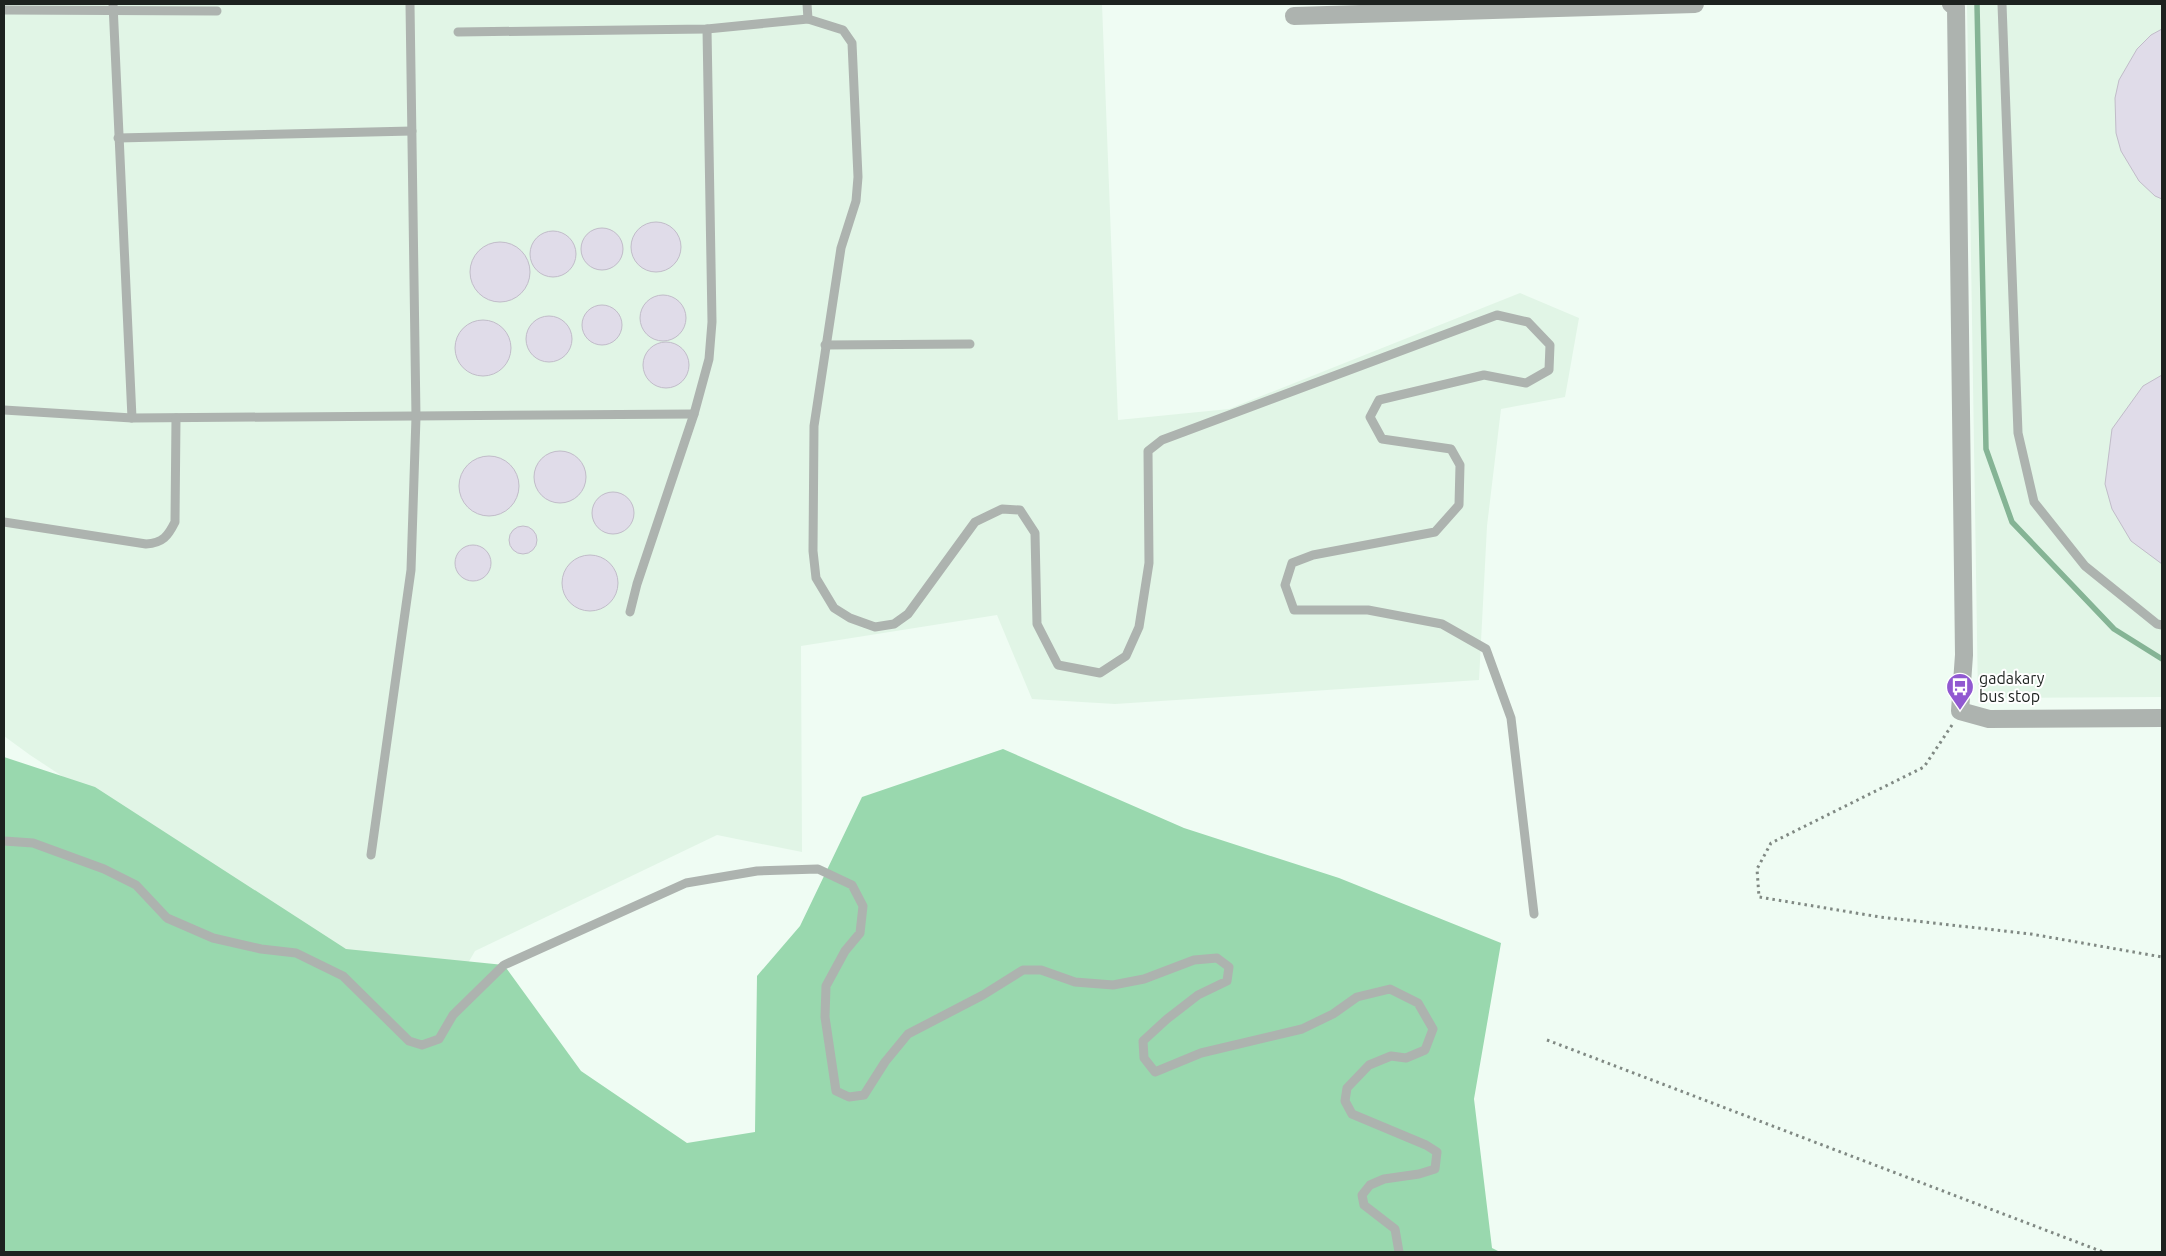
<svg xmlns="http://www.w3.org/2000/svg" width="2166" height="1256" font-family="Ubuntu,sans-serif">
  <rect width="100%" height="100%" fill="#effcf3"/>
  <g fill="#e1f5e6">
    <polygon points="4,4 1102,4 1118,420 1229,409 1520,293 1579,318 1565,397 1501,409 1487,526 1479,680 1115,704 1032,699 997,615 801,646 802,852 717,835 475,951 438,1015 349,965 30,755 4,736"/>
    <polygon points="1967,4 2162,4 2162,697 1978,698"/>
  </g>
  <polygon fill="#99d8ae" points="1003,749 1184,828 1339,878 1501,943 1474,1099 1492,1248 1500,1252 4,1252 4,757 95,787 346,949 504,965 581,1071 687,1143 755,1132 757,976 800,926 862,797"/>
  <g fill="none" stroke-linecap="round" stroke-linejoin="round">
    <polyline stroke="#85b495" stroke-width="5.5" points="1977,4 1986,449 2012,522 2114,629 2162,659"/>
  </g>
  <g fill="#e0dce9" stroke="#c1bcc9">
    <polygon points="2162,29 2162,199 2155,196 2139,181 2121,151 2116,133 2115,98 2119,80 2137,49 2151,35"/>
    <circle cx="656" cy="247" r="25"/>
    <circle cx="602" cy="249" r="21"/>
    <circle cx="553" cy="254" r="23"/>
    <circle cx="500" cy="272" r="30"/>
    <circle cx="663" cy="318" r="23"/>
    <circle cx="602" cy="325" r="20"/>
    <circle cx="549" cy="339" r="23"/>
    <circle cx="483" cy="348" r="28"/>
    <circle cx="666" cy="365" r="23"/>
    <polygon points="2162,375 2162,564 2131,541 2112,509 2105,484 2112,429 2143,386"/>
    <circle cx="560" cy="477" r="26"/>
    <circle cx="489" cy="486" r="30"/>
    <circle cx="613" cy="513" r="21"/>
    <circle cx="523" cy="540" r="14"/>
    <circle cx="473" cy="563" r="18"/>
    <circle cx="590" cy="583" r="28"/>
  </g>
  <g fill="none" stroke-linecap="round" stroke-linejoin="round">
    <g stroke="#808983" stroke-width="3" stroke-dasharray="2.5 4" stroke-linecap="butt">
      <polyline points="1952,725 1924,767 1771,843 1757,869 1759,897 1880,917 2031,934 2162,957"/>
      <polyline points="1547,1040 2103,1252"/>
    </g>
    <g stroke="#adb3af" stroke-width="9">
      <polyline points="113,4 132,418 694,414"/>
      <polyline points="807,4 808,19 843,30 852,43 858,177 856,201 841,248 814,426 813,551 816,578 834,608 850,618 875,627 894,624 908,614 975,522 1002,509 1020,510 1035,533 1037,624 1058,665 1100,673 1126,656 1139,627 1149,563 1148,451 1162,440 1497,315 1528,322 1550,345 1549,370 1526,383 1484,375 1379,400 1370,417 1382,439 1451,449 1460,465 1459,505 1435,532 1313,555 1292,563 1285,585 1294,610 1368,610 1442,624 1486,649 1511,718 1534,914"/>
      <polyline points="2002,4 2018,433 2034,502 2085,566 2157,624 2162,625"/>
      <polyline points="4,10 217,11"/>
      <polyline points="458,32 707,29 808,19"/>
      <polyline points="118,138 412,131"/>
      <polyline points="825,345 970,344"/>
      <polyline points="4,410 132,418"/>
      <path d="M4,522l142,22c17,-1 22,-8 29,-22l1,-104"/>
      <polyline points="630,612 637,584 694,414 709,359 712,322 707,29"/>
      <polyline points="4,841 33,843 104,869 136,885 167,918 213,938 261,949 296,953 343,976 409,1041 422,1045 439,1039 453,1015 504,965 686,883 757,871 818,869 852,885 863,906 860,933 845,951 826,986 825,1017 836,1091 849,1097 864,1095 885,1062 908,1034 983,995 1023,970 1041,970 1075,982 1113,985 1144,979 1194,960 1217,958 1229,967 1227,981 1198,995 1167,1019 1143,1041 1144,1058 1155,1072 1201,1053 1302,1029 1333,1014 1357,997 1390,989 1418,1003 1433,1029 1425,1050 1406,1058 1391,1056 1369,1065 1347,1088 1345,1101 1352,1114 1426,1145 1437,1152 1435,1169 1419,1174 1384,1179 1370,1185 1362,1195 1364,1205 1395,1229 1399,1252"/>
      <polyline points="371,855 411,570 416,417 410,4"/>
    </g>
    <g stroke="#adb3af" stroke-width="18">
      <polyline points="1951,4 1956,7 1964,655 1960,711 1989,719 2162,718"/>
      <polyline points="1294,16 1695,4"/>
    </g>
  </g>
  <defs>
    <symbol id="bus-pin" viewBox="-11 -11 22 30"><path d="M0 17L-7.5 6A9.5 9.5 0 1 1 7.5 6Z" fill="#9159d1" stroke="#fff"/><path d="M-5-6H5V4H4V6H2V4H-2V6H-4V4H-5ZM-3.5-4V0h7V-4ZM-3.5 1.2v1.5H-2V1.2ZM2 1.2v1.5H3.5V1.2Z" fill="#fff"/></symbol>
  </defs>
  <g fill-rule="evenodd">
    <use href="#bus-pin" x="1944" y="671" width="32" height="43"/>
  </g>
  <g text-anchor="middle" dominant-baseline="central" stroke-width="4" stroke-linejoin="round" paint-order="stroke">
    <g font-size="16" fill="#1d221f" stroke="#fff" text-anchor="start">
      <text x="1979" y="678">gadakary<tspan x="1979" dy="18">bus stop</tspan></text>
    </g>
  </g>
  <rect width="2166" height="1256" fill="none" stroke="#1d221f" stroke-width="10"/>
</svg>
